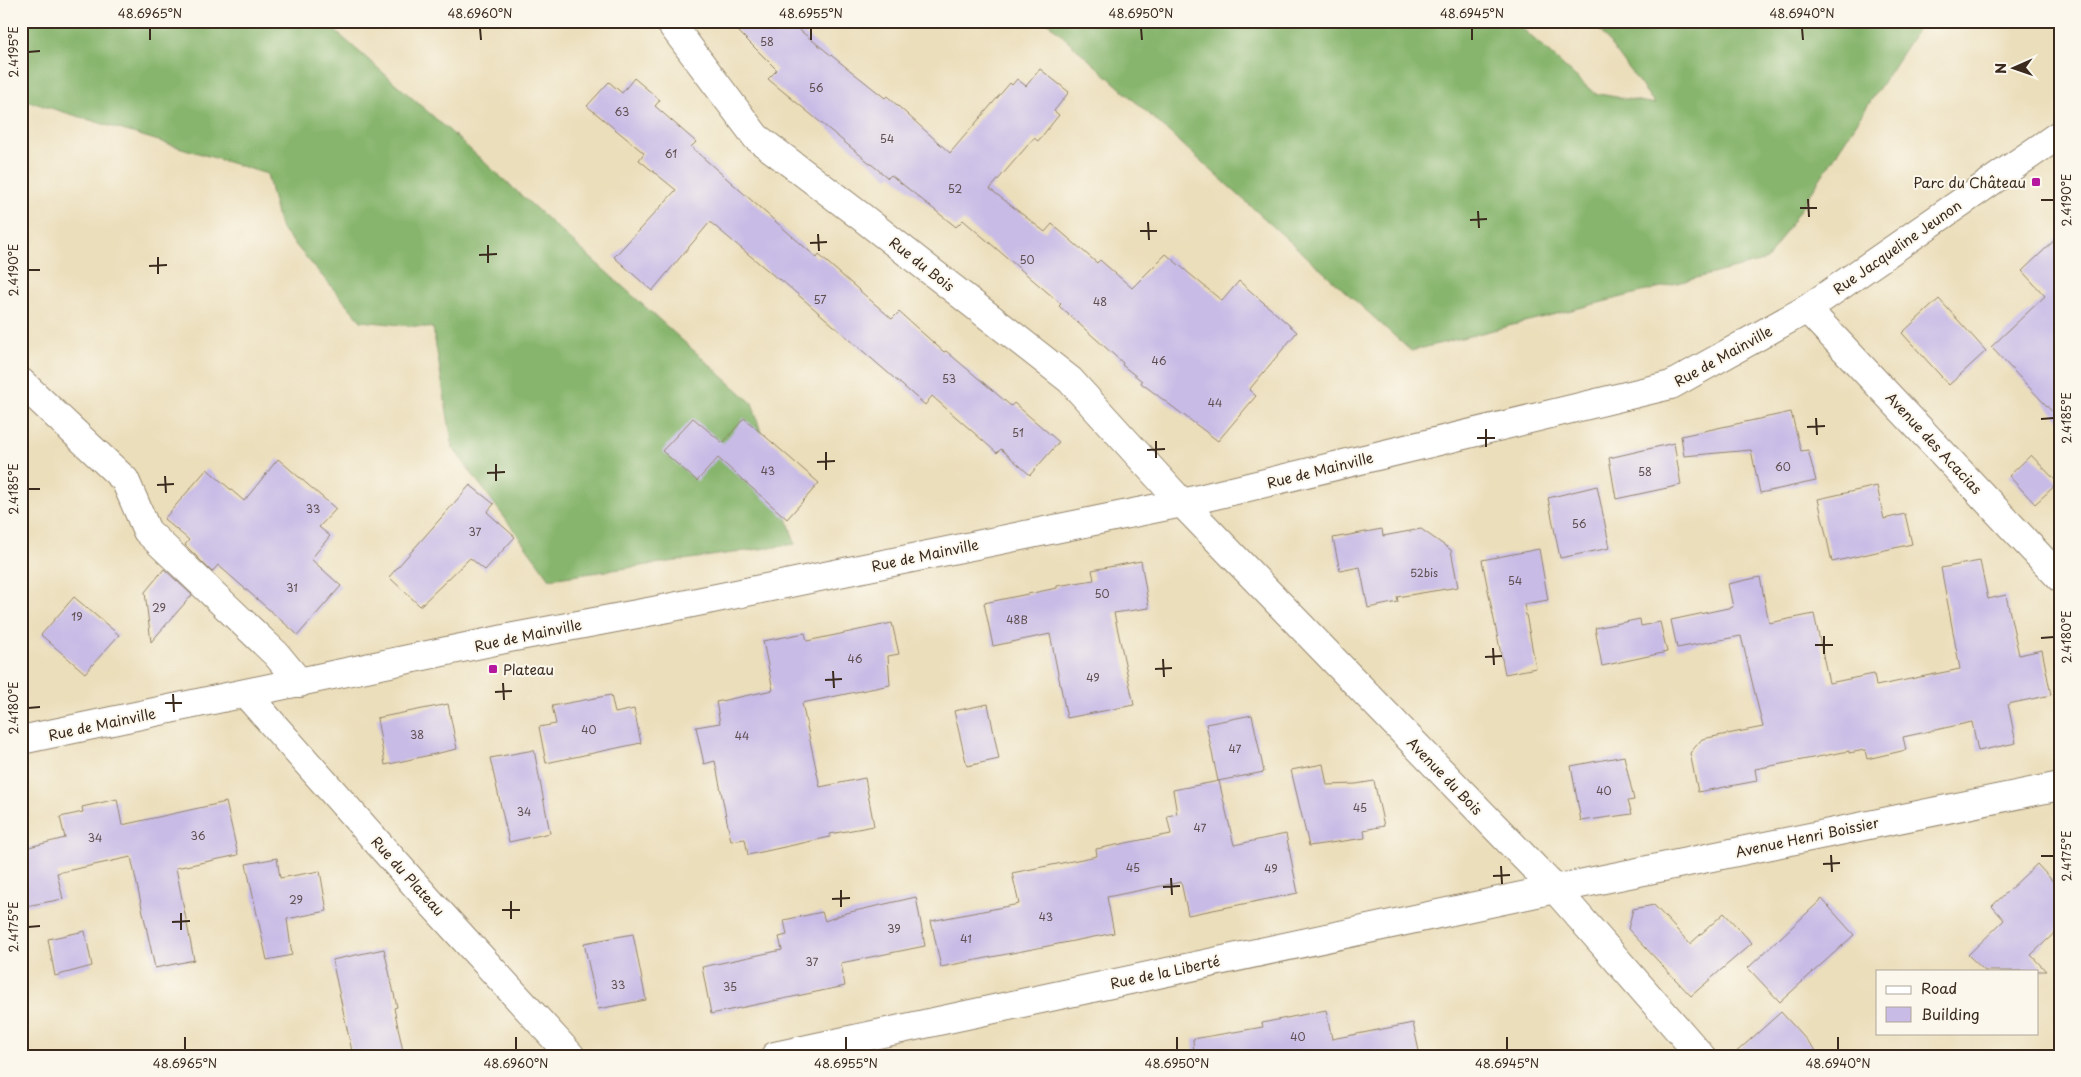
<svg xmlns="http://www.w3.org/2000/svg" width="2081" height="1077" font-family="'Playpen Sans',sans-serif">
  <rect width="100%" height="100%" fill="#fbf7ec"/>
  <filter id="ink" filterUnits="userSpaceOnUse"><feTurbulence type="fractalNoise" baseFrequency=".02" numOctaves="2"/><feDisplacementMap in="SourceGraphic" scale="10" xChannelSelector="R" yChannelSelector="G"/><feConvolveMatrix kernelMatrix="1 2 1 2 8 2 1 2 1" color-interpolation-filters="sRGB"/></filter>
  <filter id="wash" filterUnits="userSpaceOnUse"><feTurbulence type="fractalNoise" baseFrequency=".0096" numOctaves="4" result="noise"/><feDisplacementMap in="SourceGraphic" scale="20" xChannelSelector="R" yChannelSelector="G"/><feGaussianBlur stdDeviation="1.12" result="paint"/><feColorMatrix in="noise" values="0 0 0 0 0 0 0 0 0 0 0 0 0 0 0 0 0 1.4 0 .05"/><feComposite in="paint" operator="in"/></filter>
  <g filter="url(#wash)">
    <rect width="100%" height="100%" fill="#ebdebb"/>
    <g fill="#87b56d" stroke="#617046">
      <polygon points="21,21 324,21 443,125 752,403 795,544 550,579 453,448 433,328 361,321 280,227 267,174 21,99"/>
      <polygon points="1046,21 1514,21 1594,93 1655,104 1596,25 1591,21 1923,21 1767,260 1411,351"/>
    </g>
    <g id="blocks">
      <g fill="#c8bbe6">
        <polygon points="728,21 788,21 885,98 887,96 950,153 1010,83 1012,85 1017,79 1026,86 1040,69 1069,92 1054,111 1059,115 1038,141 1034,138 990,189 1045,232 1052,224 1097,263 1100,260 1132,288 1166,254 1222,301 1239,281 1297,332 1249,390 1256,396 1218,441 1141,383 1142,381 1122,365 1123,363 1059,306 1061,304 963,220 956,227 891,175 888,178 768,79 777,70"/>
        <polygon points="634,78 660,100 655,106 696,142 691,147 817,258 819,255 892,319 899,312 944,352 946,351 1011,406 1014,403 1059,442 1030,475 1001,449 997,453 932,396 925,405 780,279 779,280 710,222 652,291 614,257 676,190 639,160 644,153 587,106 609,82 622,93"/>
        <polygon points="2060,235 2060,420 1991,347 2045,296 2022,271"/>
        <polygon points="1939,299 1986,351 1949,385 1902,333"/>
        <polygon points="1791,412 1801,451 1808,450 1816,481 1760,493 1751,450 1684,456 1681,436"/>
        <polygon points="693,418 723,443 744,418 819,483 787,519 718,458 697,481 662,451"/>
        <polygon points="1674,443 1681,485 1616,499 1609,458"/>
        <polygon points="2031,455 2058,483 2035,504 2009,476"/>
        <polygon points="278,459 336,509 319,527 330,536 311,559 341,586 298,635 218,565 212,572 185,545 189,540 164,519 207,469 244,501"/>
        <polygon points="470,485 494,504 487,512 515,537 485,570 470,558 420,606 389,577"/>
        <polygon points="1597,486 1610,548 1560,558 1548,498"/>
        <polygon points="1877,486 1884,519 1905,514 1912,544 1832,562 1818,499"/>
        <polygon points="1382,529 1383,536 1421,529 1451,550 1458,587 1397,597 1398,602 1368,608 1360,567 1340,571 1333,538"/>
        <polygon points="1539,549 1548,600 1524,604 1536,668 1505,674 1482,560"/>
        <polygon points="1141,561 1149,608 1114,613 1134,705 1067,718 1050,634 993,646 984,603 1057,588 1057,586 1094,580 1092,570"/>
        <polygon points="1980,561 1988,599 2006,595 2019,655 2042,650 2051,695 2008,704 2016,743 1978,751 1972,722 1903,737 1906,750 1867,759 1865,750 1849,753 1849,751 1755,769 1757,781 1698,792 1690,753 1702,739 1763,727 1741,636 1677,648 1671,620 1733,607 1728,584 1760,577 1769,623 1814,614 1829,683 1874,674 1876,686 1960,669 1941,568"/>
        <polygon points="164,569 192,595 151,642 145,592"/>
        <polygon points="74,597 119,635 85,673 41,635"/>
        <polygon points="1640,619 1641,626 1660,622 1667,652 1602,666 1595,628"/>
        <polygon points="892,623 899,654 888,656 890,685 802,703 820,787 865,778 874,826 830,834 830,837 748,855 745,839 731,841 715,761 704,764 696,727 720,723 716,702 773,690 763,641 805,633 807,641"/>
        <polygon points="611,695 615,713 634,709 641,743 546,763 539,727 556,724 552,706"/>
        <polygon points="448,704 457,749 385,765 377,718"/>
        <polygon points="988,704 999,759 967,766 954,711"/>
        <polygon points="1252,715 1264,772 1218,781 1206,724"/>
        <polygon points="534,750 550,833 509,842 490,758"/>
        <polygon points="1624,756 1634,800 1628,801 1632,814 1581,821 1571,766"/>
        <polygon points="1323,764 1327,785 1356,784 1374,781 1384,826 1364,830 1365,838 1309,846 1291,770"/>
        <polygon points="1219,781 1234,845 1286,834 1298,893 1188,915 1181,882 1107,897 1114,933 941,967 931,921 1019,904 1012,873 1097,856 1096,849 1171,834 1167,816 1177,814 1173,790"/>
        <polygon points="117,799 122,825 226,802 238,855 176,868 194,960 155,968 131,857 57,873 63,899 21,907 21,849 65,838 60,817 83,812 82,807"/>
        <polygon points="277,858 280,878 320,871 327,911 287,919 292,955 267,960 246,864"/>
        <polygon points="2037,864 2060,889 2060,928 2031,955 2046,971 1985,971 1968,955 2004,920 1992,906"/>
        <polygon points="916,897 925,946 841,963 845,986 711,1014 702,967 782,950 779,937 787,935 784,920 822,912 825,921 846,913"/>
        <polygon points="1822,899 1854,935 1780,1002 1748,968"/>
        <polygon points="1654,905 1690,944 1724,913 1752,943 1691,996 1628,929 1633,909"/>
        <polygon points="85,931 92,966 55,976 48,939"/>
        <polygon points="633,934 646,1000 598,1009 584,943"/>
        <polygon points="384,949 397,1007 394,1008 404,1056 353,1056 332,960"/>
        <polygon points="1326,1010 1332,1039 1413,1023 1420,1056 1194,1056 1193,1039 1263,1027 1262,1023"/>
        <polygon points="1781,1012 1821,1056 1732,1056"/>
      </g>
    </g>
  </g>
  <g filter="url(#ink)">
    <use href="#blocks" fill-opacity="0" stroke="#93846c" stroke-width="1"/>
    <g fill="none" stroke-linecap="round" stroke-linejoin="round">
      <defs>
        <g id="minor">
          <polyline points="669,21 756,137 863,218 1070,380 1182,503 1555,889 1701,1056"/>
          <polyline points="1807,309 2060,578"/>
          <polyline points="21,382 125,480 147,531 276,654 300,683"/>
          <polyline points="246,694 433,905 571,1056"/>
          <polyline points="21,740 514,637 653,611 1182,503 1671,385 1807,309 2060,134"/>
          <polyline points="775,1056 1555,889 2060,786"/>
        </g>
      </defs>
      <use href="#minor" stroke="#93846c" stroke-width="30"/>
      <use href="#minor" stroke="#fff" stroke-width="28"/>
    </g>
  </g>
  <path fill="none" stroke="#3b2a1e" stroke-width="2" d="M150,28v12M480,28l1,12M811,28v12M1141,28l1,12M1472,28v12M1802,28l1,12M28,52l12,-1M1808,199l1,18M2041,200h13M1800,208h17M1478,211l1,17M1470,220l17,-1M1148,222l1,18M1140,231h17M818,234l1,17M810,243l17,-1M488,245v18M479,255l18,-1M158,257v17M149,266l18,-1M28,270h12M1816,418l1,17M2041,419l13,-1M1807,427l18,-1M1486,429v18M1477,438h18M1156,441v17M1147,450l18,-1M826,452v18M817,462l18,-1M496,464v17M487,473l18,-1M165,476l1,17M157,485l17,-1M28,489h12M1824,636v18M2041,638l13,-1M1815,645h18M1493,648l1,17M1485,657l17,-1M1163,659l1,18M1155,669l17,-1M833,671l1,17M825,680l17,-1M503,683l1,17M495,692l17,-1M173,694l1,18M165,703h17M28,708l12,-1M1831,855l1,17M2041,856h13M1823,864l17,-1M1501,866l1,18M1493,876l17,-1M1171,878l1,17M1163,887l17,-1M841,890v17M832,899l18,-1M511,901v18M502,910h18M181,913v17M172,922l18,-1M28,927l12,-1M185,1037v13M516,1037v13M846,1037v13M1177,1037v13M1507,1037v13M1838,1037v13"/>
  <g fill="#b5179e" stroke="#fbf7ec" stroke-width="2">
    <rect x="2031" y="177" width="10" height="10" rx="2.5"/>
    <rect x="488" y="664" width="10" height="10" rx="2.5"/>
  </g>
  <g text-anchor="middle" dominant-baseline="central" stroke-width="4" stroke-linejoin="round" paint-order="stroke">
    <g font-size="11" fill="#5e4e50">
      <text x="767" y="41">58</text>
      <text x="816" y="87">56</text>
      <text x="622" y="111">63</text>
      <text x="887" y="138">54</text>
      <text x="671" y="153">61</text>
      <text x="955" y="188">52</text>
      <text x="1027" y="259">50</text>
      <text x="820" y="299">57</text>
      <text x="1100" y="301">48</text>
      <text x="1159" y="360">46</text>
      <text x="949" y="378">53</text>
      <text x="1215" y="402">44</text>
      <text x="1018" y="432">51</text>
      <text x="1783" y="466">60</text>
      <text x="768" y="470">43</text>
      <text x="1645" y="471">58</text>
      <text x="313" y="508">33</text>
      <text x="1579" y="523">56</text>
      <text x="475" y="531">37</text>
      <text x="1424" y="572">52bis</text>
      <text x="1515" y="580">54</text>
      <text x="292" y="587">31</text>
      <text x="1102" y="593">50</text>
      <text x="159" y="607">29</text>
      <text x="77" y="616">19</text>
      <text x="1017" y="619">48B</text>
      <text x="855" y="658">46</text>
      <text x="1093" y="677">49</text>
      <text x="589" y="729">40</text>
      <text x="417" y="734">38</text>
      <text x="742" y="735">44</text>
      <text x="1235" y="748">47</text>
      <text x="1604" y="790">40</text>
      <text x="1360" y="807">45</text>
      <text x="524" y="811">34</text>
      <text x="1200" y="827">47</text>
      <text x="198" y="835">36</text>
      <text x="95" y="837">34</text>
      <text x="1133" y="867">45</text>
      <text x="1271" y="868">49</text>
      <text x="296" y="899">29</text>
      <text x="1046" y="916">43</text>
      <text x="894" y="928">39</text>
      <text x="966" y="938">41</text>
      <text x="812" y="961">37</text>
      <text x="618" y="984">33</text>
      <text x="730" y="986">35</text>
      <text x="1298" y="1036">40</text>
    </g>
    <g font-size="14" fill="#3b2a1e" stroke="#fbf7ec" text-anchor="end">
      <text x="2026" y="182">Parc du Château</text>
      <text x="503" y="669" text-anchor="start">Plateau</text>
    </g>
    <g font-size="14" fill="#3b2a1e" stroke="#fbf7ec">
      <text transform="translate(1897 247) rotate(-35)">Rue Jacqueline Jeunon</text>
      <text transform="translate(922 264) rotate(38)">Rue du Bois</text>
      <text transform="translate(1723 356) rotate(-29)">Rue de Mainville</text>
      <text transform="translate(1934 443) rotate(47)">Avenue des Acacias</text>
      <text transform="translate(1320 470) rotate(-14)">Rue de Mainville</text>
      <text transform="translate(925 555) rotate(-12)">Rue de Mainville</text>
      <text transform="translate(528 635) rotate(-12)">Rue de Mainville</text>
      <text transform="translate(102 724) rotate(-12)">Rue de Mainville</text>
      <text transform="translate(1445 776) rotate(46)">Avenue du Bois</text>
      <text transform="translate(1807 837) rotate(-12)">Avenue Henri Boissier</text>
      <text transform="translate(408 876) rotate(48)">Rue du Plateau</text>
      <text transform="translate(1165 972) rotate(-12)">Rue de la Liberté</text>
    </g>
  </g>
  <rect width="2081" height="1077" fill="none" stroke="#fbf7ec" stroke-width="55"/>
  <rect x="1876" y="970" width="162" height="65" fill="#fbf7ec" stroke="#aea59a"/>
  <rect x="1886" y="986" width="25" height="8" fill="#ffffff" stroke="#aea59a"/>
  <text x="1921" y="994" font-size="15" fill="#3b2a1e">Road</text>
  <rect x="1886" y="1007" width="25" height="15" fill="#c8bbe6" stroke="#aea59a"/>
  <text x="1921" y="1020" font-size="15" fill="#3b2a1e">Building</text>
  <g transform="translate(2014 68) rotate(268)" stroke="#fbf7ec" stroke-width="4" paint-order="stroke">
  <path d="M0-4L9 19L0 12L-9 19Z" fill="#3b2a1e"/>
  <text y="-8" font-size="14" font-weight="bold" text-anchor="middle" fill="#3b2a1e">N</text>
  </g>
  <rect x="28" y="28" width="2026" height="1022" fill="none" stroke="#3b2a1e" stroke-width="2"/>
  <g font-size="12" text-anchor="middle" fill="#3b2a1e">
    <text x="150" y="18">48.6965°N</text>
    <text x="480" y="18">48.6960°N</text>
    <text x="811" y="18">48.6955°N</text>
    <text x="1141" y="18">48.6950°N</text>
    <text x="1472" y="18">48.6945°N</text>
    <text x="1802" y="18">48.6940°N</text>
    <text transform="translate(14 52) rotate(-90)" y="4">2.4195°E</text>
    <text transform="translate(2067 200) rotate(-90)" y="4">2.4190°E</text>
    <text transform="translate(14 270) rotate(-90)" y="4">2.4190°E</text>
    <text transform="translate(2067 418) rotate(-90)" y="4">2.4185°E</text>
    <text transform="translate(14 489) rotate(-90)" y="4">2.4185°E</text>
    <text transform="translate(2067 637) rotate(-90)" y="4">2.4180°E</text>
    <text transform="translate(14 708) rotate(-90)" y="4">2.4180°E</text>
    <text transform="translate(2067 856) rotate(-90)" y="4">2.4175°E</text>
    <text transform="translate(14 927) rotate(-90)" y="4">2.4175°E</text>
    <text x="185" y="1068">48.6965°N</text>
    <text x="516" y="1068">48.6960°N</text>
    <text x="846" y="1068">48.6955°N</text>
    <text x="1177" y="1068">48.6950°N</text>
    <text x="1507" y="1068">48.6945°N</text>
    <text x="1838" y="1068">48.6940°N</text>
  </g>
</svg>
